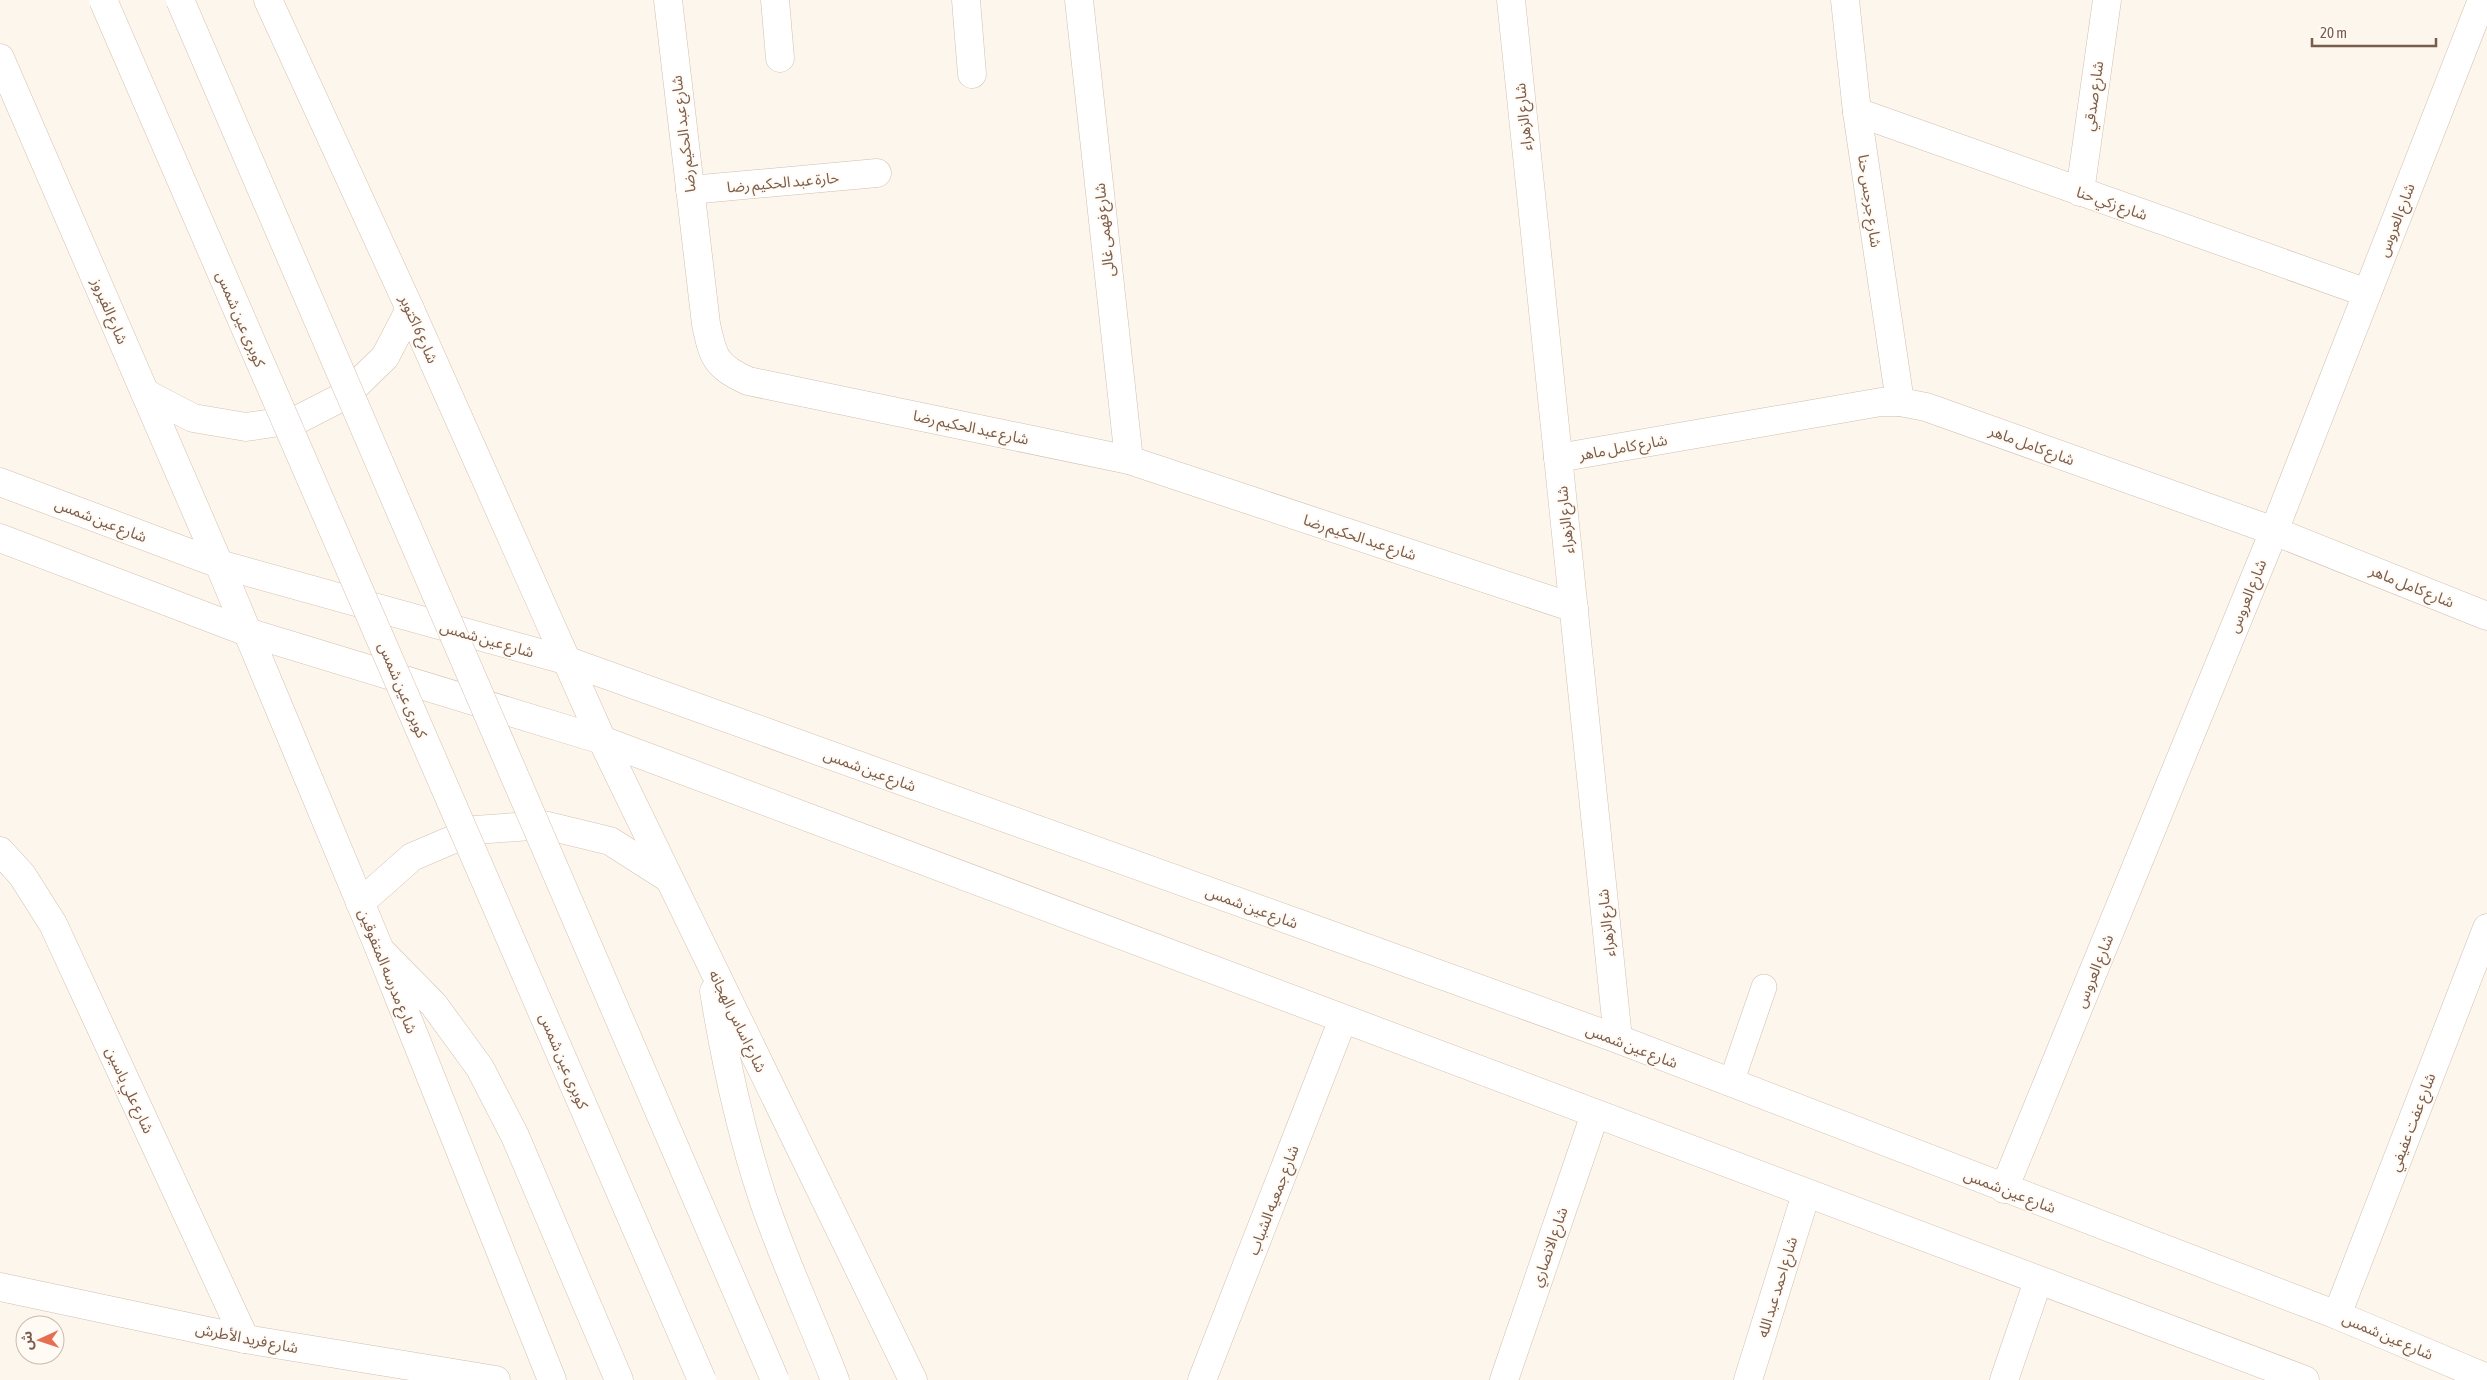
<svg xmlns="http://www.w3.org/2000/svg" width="2487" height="1380" font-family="'Asap Condensed','Noto Sans Arabic',sans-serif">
  <rect width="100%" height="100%" fill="#fdf6ec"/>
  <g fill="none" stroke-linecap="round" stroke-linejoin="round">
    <defs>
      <polyline id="lane" points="1731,1083 1764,987"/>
      <g id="street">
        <path d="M668,0l38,324c7,33 9,42 42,57l381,79 445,148"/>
        <polyline points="775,0 780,58"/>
        <polyline points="966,0 972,74"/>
        <polyline points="1079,0 1129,460"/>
        <polyline points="1845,0 1857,112 1900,402"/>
        <polyline points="1857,112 2367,293"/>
        <polyline points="690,190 877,173"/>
        <polyline points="2080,192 2107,0"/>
        <polyline points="1558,458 1881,402 1900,402 1926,407 2274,531 2487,616"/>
        <polyline points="219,564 380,950 552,1380"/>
        <polyline points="0,851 22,875 53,924 245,1339"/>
        <polyline points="2004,1189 2274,531 2482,0"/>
        <polyline points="0,1287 245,1339 496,1380"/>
        <polyline points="2337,1315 2487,928"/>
        <polyline points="1202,1380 1343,1019"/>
        <polyline points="1504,1380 1595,1114"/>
        <polyline points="1748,1380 1806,1194"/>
        <polyline points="2004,1380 2038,1281"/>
      </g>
      <g id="secondary">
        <polyline points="268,0 410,309 602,740 913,1380"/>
        <polyline points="1511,0 1618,1039"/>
        <polyline points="0,58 219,564"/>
        <polyline points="145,393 193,418 246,427 299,419 346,395 385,357 410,309"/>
        <polyline points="0,482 219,564 565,660 1303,925 1618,1039 2337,1315 2487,1378"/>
        <polyline points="0,538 247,632 602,740 2305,1380"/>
        <polyline points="360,903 412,857 475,830 544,825 610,841 668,878"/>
        <polyline points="380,950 434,1005 480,1068 515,1136 619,1380"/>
        <path d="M714,991c11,69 26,138 48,205 21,63 49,122 73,184"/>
      </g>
    </defs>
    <use href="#lane" stroke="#d1beb0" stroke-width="26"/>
    <use href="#street" stroke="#d1beb0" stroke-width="29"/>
    <use href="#secondary" stroke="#d6c0b0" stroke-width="29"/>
    <use href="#lane" stroke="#fff" stroke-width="25"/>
    <use href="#street" stroke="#fff" stroke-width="28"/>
    <use href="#secondary" stroke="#fff" stroke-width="28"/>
    <defs>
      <g id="secondary-bridge">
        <polyline points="103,0 702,1380"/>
        <polyline points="180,0 775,1380"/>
      </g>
    </defs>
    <use href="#secondary-bridge" stroke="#d6c0b0" stroke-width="29" stroke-linecap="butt"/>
    <use href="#secondary-bridge" stroke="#fff" stroke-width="28"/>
  </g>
  <g text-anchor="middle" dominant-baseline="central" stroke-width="4" stroke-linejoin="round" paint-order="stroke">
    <g font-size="15" fill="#7a5c4d" stroke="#fffaf3">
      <text transform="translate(2093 96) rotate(-82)">شارع صدقي</text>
      <text transform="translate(1523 117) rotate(-96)">شارع الزهراء</text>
      <text transform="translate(683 134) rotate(-97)">شارع عبد الحكيم رضا</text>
      <text transform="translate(783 182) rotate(-5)">حارة عبد الحكيم رضا</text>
      <text transform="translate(1870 201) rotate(82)">شارع جرجس حنا</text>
      <text transform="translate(2112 203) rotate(19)">شارع زكي حنا</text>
      <text transform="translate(2396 220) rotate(-69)">شارع العروس</text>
      <text transform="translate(1104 230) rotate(-96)">شارع فهمى غالى</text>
      <text transform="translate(110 311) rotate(67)">شارع الفيروز</text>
      <text transform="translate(241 319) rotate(67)">كوبرى عين شمس</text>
      <text transform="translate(419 329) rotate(66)">شارع 6 اكتوبر</text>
      <text transform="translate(971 427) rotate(12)">شارع عبد الحكيم رضا</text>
      <text transform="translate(2032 445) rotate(20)">شارع كامل ماهر</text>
      <text transform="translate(1623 447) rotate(-10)">شارع كامل ماهر</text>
      <text transform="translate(101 520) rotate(21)">شارع عين شمس</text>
      <text transform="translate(1565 520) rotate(-96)">شارع الزهراء</text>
      <text transform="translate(1360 537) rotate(18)">شارع عبد الحكيم رضا</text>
      <text transform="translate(2412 586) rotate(22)">شارع كامل ماهر</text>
      <text transform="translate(2247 596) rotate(-68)">شارع العروس</text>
      <text transform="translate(487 639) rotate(16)">شارع عين شمس</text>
      <text transform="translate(403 690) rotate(67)">كوبرى عين شمس</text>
      <text transform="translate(870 770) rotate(20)">شارع عين شمس</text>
      <text transform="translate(1252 907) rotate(20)">شارع عين شمس</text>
      <text transform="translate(1606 923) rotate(-96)">شارع الزهراء</text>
      <text transform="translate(388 971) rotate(68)">شارع مدرسه المتفوقين</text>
      <text transform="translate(2094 971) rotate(-68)">شارع العروس</text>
      <text transform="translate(738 1021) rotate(64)">شارع اساس الهجانه</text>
      <text transform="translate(1632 1046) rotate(21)">شارع عين شمس</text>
      <text transform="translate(564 1061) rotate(67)">كوبرى عين شمس</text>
      <text transform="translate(130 1090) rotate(65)">شارع علي ياسين</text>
      <text transform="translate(2412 1122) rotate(-69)">شارع عفت عفيفي</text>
      <text transform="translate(2010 1191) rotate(21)">شارع عين شمس</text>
      <text transform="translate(1273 1200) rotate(-69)">شارع جمعيه الشباب</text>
      <text transform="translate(1549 1247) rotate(-71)">شارع الانصاري</text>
      <text transform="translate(1777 1287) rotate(-73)">شارع احمد عبد الله</text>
      <text transform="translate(2388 1336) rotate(23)">شارع عين شمس</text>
      <text transform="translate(247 1338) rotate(11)">شارع فريد الأطرش</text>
    </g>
  </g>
  <g transform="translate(40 1340) rotate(267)"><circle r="24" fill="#fffaf3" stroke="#cabbb1"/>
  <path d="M0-4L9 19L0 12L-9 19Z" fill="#e76f51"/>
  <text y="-8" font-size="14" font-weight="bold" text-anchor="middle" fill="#7a5c4d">ش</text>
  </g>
  <path d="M2312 38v8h124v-8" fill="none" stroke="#7a5c4d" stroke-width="2.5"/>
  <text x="2320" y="38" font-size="15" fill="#7a5c4d" stroke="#fffaf3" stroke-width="4" paint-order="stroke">20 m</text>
</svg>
